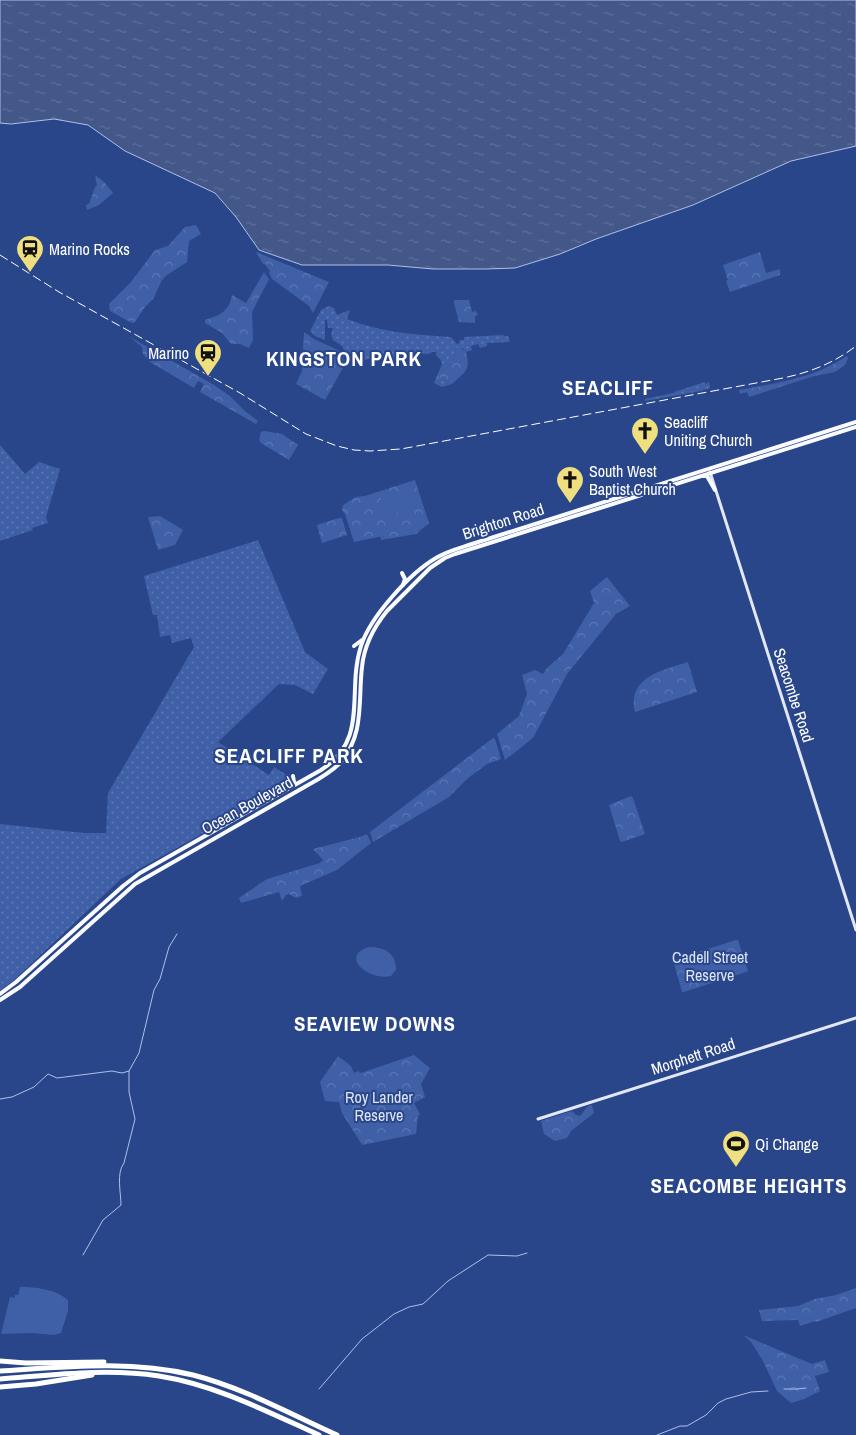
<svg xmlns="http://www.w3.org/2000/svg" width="856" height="1435" font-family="'Archivo Narrow',sans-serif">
  <defs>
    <pattern id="grass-dots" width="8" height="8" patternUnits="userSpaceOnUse" patternTransform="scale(1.25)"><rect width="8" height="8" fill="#3f5fa6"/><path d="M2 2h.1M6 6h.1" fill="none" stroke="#5c77b3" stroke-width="1.8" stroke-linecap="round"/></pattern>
    <pattern id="forest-crowns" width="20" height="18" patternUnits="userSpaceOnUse" patternTransform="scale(1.25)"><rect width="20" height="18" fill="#3f5fa6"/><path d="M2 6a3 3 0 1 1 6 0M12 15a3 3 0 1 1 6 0" fill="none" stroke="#5c77b3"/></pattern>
    <pattern id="water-ripples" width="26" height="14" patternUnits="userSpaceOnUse" patternTransform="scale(1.25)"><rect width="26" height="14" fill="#435788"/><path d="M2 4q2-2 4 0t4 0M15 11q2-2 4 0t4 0" fill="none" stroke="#5f709a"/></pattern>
  </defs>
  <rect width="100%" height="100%" fill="#2a468a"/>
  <g fill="url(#grass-dots)">
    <path d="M329,306l5,2 3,7 13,-5 -3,9c37,14 65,15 104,18l7,8 2,-5h4v-3l39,-2 1,1h4l2,6 -23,1v3l-7,2 -2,-4 -7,2 1,4 -6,2 -4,-4 -7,5 -2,9 -12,10v7l11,5 -10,3 -8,-4 8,-19 -1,-4 -5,-5v-3h-4l-3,2 -21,-1 -7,5 -10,3 -19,-3 -15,4 -8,-2 -7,-14 -9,-6 -2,-6 2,-6h-5l-1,-8h-2v20l-10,-4 -5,-5 11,-21z"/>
    <polygon points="705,382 706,384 709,382 710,388 701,391 645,401 645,399 673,393 674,394 674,392"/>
    <polygon points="0,445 25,474 39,462 60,469 46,517 48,523 32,528 33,530 0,541"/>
    <polygon points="258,540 305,652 328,669 313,694 295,685 279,684 218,742 269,775 274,767 290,777 291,781 288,786 121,879 14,980 0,991 0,824 84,833 106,833 108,793 194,647 191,638 172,643 170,635 160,637 157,615 153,615 144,576"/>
  </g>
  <g fill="url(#forest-crowns)">
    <polygon points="95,175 104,182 113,193 99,205 87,210 86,205 89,204 95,187 97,186"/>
    <polygon points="196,225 201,234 189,241 187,262 167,275 162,280 153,299 145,307 135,322 132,323 110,311 109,304 131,282 155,250 168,246 185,227"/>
    <polygon points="256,252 329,282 313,313 309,306 272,279 269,273 270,271 265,264 263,264"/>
    <polygon points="760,252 766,273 780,269 780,275 730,292 726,281 728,280 723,265"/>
    <path d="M264,272l5,7 -17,33 1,28 -4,8 -9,-4h-9l-9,-11 -17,-10v-3c15,-5 24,-8 27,-25l14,8z"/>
    <polygon points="454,300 469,300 472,312 476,311 478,315 475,316 475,323 459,322 454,303"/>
    <polygon points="304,332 314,339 338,350 343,356 344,366 325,400 296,384 302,371"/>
    <polygon points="130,337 214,385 230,396 245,411 258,421 256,424 200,392 204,384 198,381 194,388 150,362 143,354 142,347"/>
    <path d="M459,347l7,5c5,20 -1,19 -14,32l-11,-5 -2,-4 2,-3 12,-10 3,-14z"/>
    <path d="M847,356l1,2 -3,7 -10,7 -21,4 -65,21 -2,-5 -7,2 -1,-4c38,-7 76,-12 108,-34z"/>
    <polygon points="264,431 282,434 298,445 289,460 261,443 259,440 261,432"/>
    <polygon points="415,480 429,523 416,534 381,540 381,537 378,537 354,542 345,514 342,510 343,505 356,497 365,496"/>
    <polygon points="160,516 183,530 175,545 158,550 148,517"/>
    <polygon points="339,518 342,518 347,535 322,543 317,525"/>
    <path d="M607,577l23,29 -14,8 -49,60 -34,64 -28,22 -8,-26 22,-18 8,-22 -5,-19 13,-5 8,4c5,-9 13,-13 20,-20l31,-51 -4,-12z"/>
    <path d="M688,662l9,30 -62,20c-8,-35 28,-42 53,-50z"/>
    <polygon points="493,738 495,739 501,759 487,764 468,778 449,797 373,842 370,832"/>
    <polygon points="631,796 633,798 645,834 622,842 620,841 609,805"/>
    <polygon points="367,834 371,843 337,870 300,886 302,896 296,898 289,894 286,895 282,901 279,892 241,903 239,898 267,879 320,863 323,860 313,849 360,837"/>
    <polygon points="736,940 738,940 748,971 746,972 684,992 682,992 673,960"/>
    <polygon points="414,1055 430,1068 421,1084 425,1097 414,1103 420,1114 418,1116 416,1134 362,1145 342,1113 339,1102 325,1101 320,1082 338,1056 351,1066 354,1073 358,1071 361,1073"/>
    <polygon points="592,1105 594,1113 571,1131 567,1138 555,1141 544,1134 541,1121 572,1111 576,1115 580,1116 588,1106"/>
    <polygon points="856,1288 856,1308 816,1322 815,1321 800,1326 798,1320 762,1321 759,1310 798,1306 815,1299 836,1295"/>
    <polygon points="743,1335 812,1364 825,1360 829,1372 815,1376 820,1391 804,1399 791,1403 777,1391 762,1359 751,1342"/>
  </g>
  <g fill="#3f5fa6">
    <polygon points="411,488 417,506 387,516 381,498"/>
    <path d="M369,947c16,0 27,6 27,23l-5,6c-23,5 -52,-20 -22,-29z"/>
    <path d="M20,1287c17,0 35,2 48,13v11l-7,22 -7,2 -22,-2 -31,1 9,-37 5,1v-3h3z"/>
  </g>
  <polygon fill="url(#water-ripples)" stroke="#adc0e9" points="0,0 856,0 856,146 791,161 693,205 596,239 560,254 515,268 486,269 433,269 388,265 302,265 259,250 236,217 215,193 125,151 88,125 54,119 11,124 0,123"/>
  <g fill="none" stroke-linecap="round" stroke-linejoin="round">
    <g stroke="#adc0e9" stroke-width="1">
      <polyline points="0,1099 12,1097 34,1087 48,1074 57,1078 112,1071 122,1073 129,1071"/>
      <path d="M83,1255l20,-35 18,-15c0,-12 -5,-32 3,-42l11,-44 -6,-27v-21l10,-18 15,-63 6,-11 9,-32 8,-13"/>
      <polyline points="319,1389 362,1339 394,1314 409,1307 423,1304 448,1281 488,1255 517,1256 527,1253"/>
      <polyline points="784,1389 797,1389 806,1388"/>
      <polyline points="657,1435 680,1426 687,1426 706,1415 718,1403 726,1399 751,1392 768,1391"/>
    </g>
    <g stroke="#e2e8f8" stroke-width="3">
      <polyline points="710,472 856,930"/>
      <polyline points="538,1119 856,1018"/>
    </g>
    <g stroke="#fafbfe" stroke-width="4">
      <polyline points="703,476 707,476 715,490"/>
      <polyline points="402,573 405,579 403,585"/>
      <polyline points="354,646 362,640"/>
      <polyline points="291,786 294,782 293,776"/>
      <path d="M0,994l16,-12 107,-96 17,-13 181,-103c49,-31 25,-78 40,-124 9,-29 49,-73 75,-88 11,-7 24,-10 36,-14l384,-122"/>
      <path d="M0,1000l20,-13 115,-103 173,-99c11,-6 23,-13 32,-22 25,-28 18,-63 22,-96 2,-21 12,-40 25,-56l43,-43 15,-10 10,-4 401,-127"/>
    </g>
    <g stroke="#fff" stroke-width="5">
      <polyline points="0,1361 26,1363 104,1362"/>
      <path d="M0,1371c65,-4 129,-11 193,4 51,13 97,39 144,60"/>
      <path d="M0,1379c53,-4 106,-11 159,-3 57,9 109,36 160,59"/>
      <polyline points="0,1387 36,1384 92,1375"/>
    </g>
    <path stroke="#fff" stroke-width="1" stroke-dasharray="9 4" stroke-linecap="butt" d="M0,255l59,37 181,101 66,41 31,12 17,4 16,1 31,-2 382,-71c28,-6 51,-15 73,-32"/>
  </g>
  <defs>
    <symbol id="station-pin" viewBox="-11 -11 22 30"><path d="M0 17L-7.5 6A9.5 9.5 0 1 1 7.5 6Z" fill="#efdf7f" stroke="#2a468a"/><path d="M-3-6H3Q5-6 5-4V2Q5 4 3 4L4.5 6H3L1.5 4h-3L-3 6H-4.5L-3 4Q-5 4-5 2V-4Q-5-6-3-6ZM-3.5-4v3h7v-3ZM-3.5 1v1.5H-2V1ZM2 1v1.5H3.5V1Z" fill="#111"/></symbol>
    <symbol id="church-pin" viewBox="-11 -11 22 30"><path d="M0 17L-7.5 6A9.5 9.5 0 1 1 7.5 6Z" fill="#efdf7f" stroke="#2a468a"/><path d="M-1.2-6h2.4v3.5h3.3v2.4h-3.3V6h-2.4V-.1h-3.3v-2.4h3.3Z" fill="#111"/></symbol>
    <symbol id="stadium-pin" viewBox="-11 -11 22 30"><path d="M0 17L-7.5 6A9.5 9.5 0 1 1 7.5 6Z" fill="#efdf7f" stroke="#2a468a"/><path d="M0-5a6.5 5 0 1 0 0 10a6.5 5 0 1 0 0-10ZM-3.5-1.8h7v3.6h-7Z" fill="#111"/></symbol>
  </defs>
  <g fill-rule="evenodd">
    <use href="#station-pin" x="14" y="233" width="32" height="43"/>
    <use href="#station-pin" x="192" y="337" width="32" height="43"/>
    <use href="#church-pin" x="629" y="415" width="32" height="43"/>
    <use href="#church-pin" x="554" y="464" width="32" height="43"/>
    <use href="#stadium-pin" x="720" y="1128" width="32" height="43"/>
  </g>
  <g text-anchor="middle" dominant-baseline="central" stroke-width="4" stroke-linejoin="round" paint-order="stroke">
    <g font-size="16" fill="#fff" stroke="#2a468a" text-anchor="start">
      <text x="49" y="249">Marino Rocks</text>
      <text x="189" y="353" text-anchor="end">Marino</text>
      <text x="664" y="422">Seacliff<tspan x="664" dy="18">Uniting Church</tspan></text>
      <text x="589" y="471">South West<tspan x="589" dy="18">Baptist Church</tspan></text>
      <text x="755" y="1144">Qi Change</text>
    </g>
    <g font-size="16" fill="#fff" stroke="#2a468a">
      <text transform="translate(503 521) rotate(-18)">Brighton Road</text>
      <text transform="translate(794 695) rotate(72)">Seacombe Road</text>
      <text transform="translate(247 805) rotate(-29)">Ocean Boulevard</text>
      <text transform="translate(693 1056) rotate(-18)">Morphett Road</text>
    </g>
    <g font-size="16" fill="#dce4f7" stroke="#2a468a">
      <text x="710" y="957">Cadell Street<tspan x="710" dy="18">Reserve</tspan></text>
      <text x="379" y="1097">Roy Lander<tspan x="379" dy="18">Reserve</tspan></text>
    </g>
    <g font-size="21" font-weight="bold" letter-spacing="1" fill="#fff" stroke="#2a468a">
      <text x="344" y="358">KINGSTON PARK</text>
      <text x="608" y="387">SEACLIFF</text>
      <text x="289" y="755">SEACLIFF PARK</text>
      <text x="375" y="1023">SEAVIEW DOWNS</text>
      <text x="749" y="1185">SEACOMBE HEIGHTS</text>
    </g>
  </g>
</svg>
